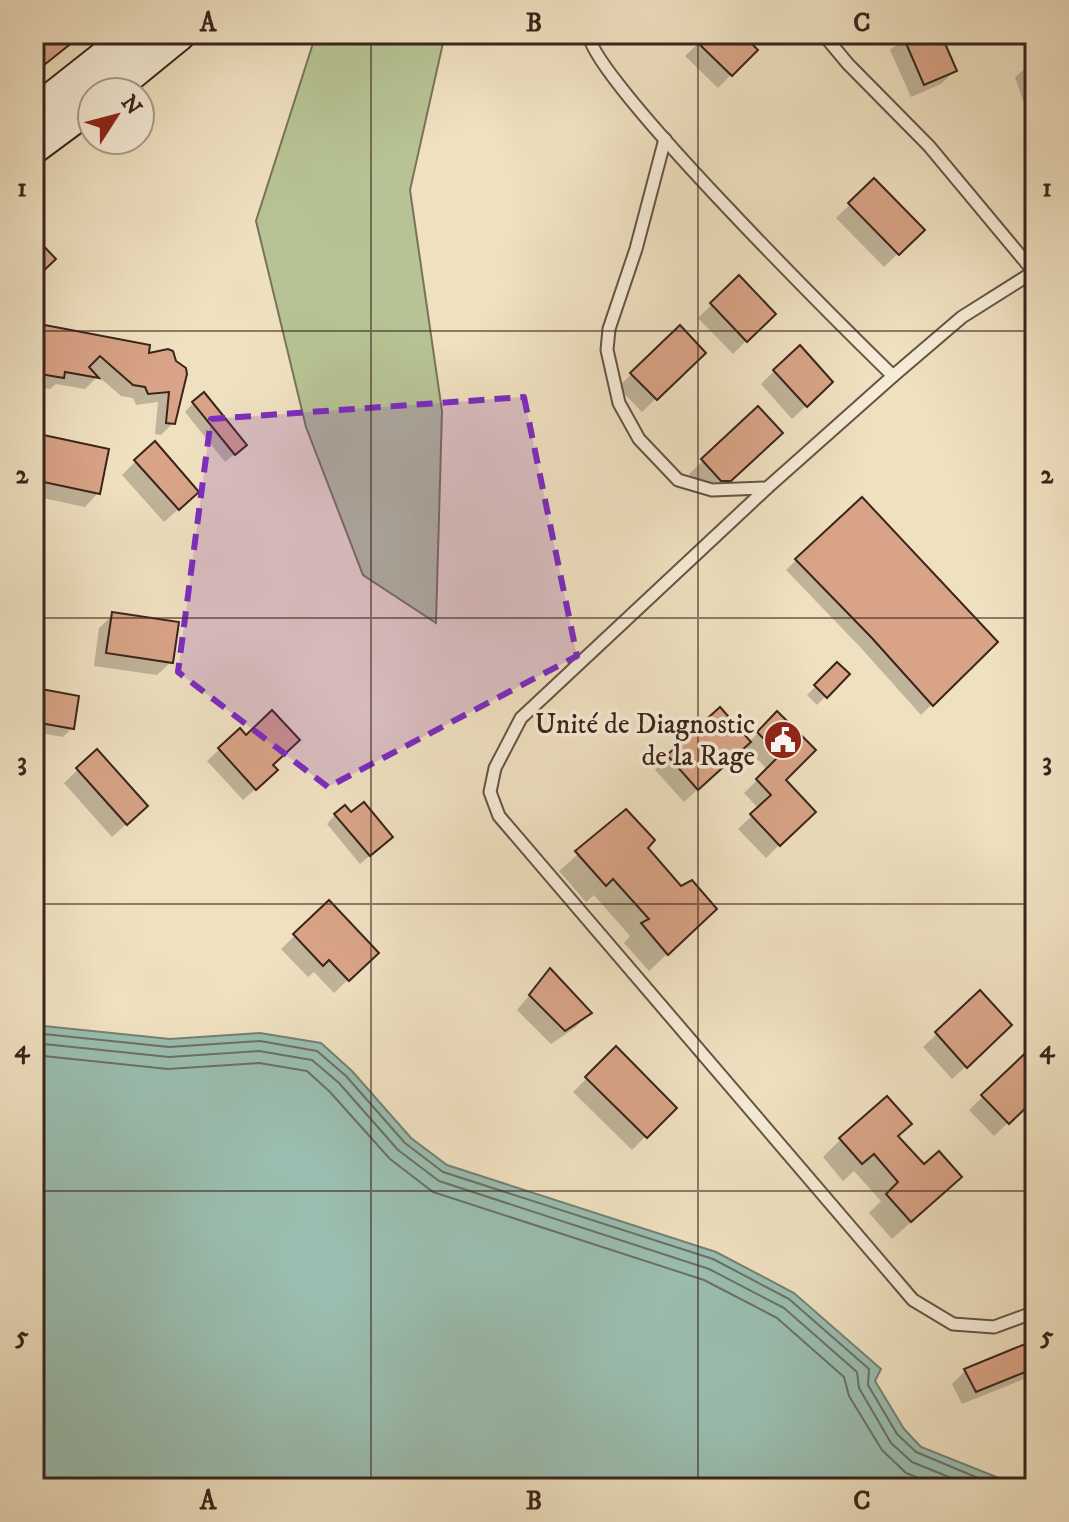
<svg xmlns="http://www.w3.org/2000/svg" width="1069" height="1522" font-family="'IM FELL DW Pica',serif">
  <rect width="100%" height="100%" fill="#efe0c0"/>
  <filter id="stains"><feTurbulence type="fractalNoise" baseFrequency=".0025" numOctaves="4"/><feColorMatrix values="0 0 0 0 .2 0 0 0 0 .09 0 0 0 0 .02 0 0 0 .5 -.17"/></filter>
  <radialGradient id="worn" r=".72"><stop offset=".6" stop-color="#630" stop-opacity="0"/><stop offset="1" stop-color="#630" stop-opacity=".3"/></radialGradient>
  <polygon fill="#b7c394" stroke="#787458" stroke-width="2" points="316,34 445,34 410,190 442,411 436,623 363,575 306,427 256,221"/>
  <polygon fill="#9abdaf" stroke="#748074" stroke-width="2" points="34,1025 170,1039 260,1033 321,1043 352,1071 411,1138 447,1165 716,1252 794,1293 881,1369 875,1381 904,1429 921,1447 1024,1488 34,1488"/>
  <g fill="#0003">
    <polygon points="708,34 739,34 755,50 718,88 685,56"/>
    <polygon points="910,34 939,34 955,71 941,84 911,97 890,50"/>
    <polygon points="1035,60 1035,135 1015,77"/>
    <polygon points="874,181 922,230 884,267 836,218"/>
    <polygon points="739,278 773,314 733,354 698,318"/>
    <polygon points="34,325 174,362 173,423 161,435 155,434 158,402 136,405 133,398 121,396 98,376 85,389 56,384 50,389 34,387"/>
    <polygon points="680,328 703,352 642,412 618,387"/>
    <polygon points="774,371 817,396 792,419 761,384"/>
    <polygon points="193,403 236,453 225,462 185,412"/>
    <polygon points="758,409 766,446 716,494 707,494 689,474"/>
    <polygon points="34,435 98,493 85,507 34,496"/>
    <polygon points="136,461 183,505 164,522 122,475"/>
    <polygon points="796,560 995,642 921,715 861,648 786,570"/>
    <polygon points="113,615 171,662 157,675 94,666 99,628"/>
    <polygon points="837,665 847,675 817,705 807,695"/>
    <polygon points="36,690 72,728 63,737 34,732 34,693"/>
    <polygon points="777,714 783,780 813,812 766,858 738,829 759,809 744,793 768,770 744,746 684,802 655,770 668,756 749,742"/>
    <polygon points="239,731 271,766 264,782 243,800 207,761"/>
    <polygon points="96,752 132,819 112,837 64,783"/>
    <polygon points="626,812 646,848 696,927 649,971 624,943 630,936 594,895 586,902 559,871"/>
    <polygon points="335,815 381,846 360,864 327,824"/>
    <polygon points="329,903 376,953 334,993 314,972 308,977 281,949"/>
    <polygon points="550,971 589,1013 576,1027 551,1044 517,1010"/>
    <polygon points="34,981 40,983 34,997"/>
    <polygon points="980,993 996,1039 952,1079 923,1047"/>
    <polygon points="616,1049 674,1108 632,1150 573,1092"/>
    <polygon points="1031,1050 1035,1054 1035,1097 994,1136 969,1110"/>
    <polygon points="896,1137 941,1195 892,1239 869,1213 881,1201 854,1171 843,1181 823,1157 841,1139"/>
    <polygon points="1035,1347 1035,1371 1029,1377 962,1404 952,1384 965,1371"/>
  </g>
  <g fill="none" stroke-linecap="round" stroke-linejoin="round">
    <g stroke="#6a7065" stroke-width="2">
      <polyline points="34,1033 169,1047 260,1041 317,1051 346,1076 405,1143 443,1172 713,1259 789,1299 869,1369 868,1385 897,1434 916,1452 1002,1488"/>
      <polyline points="34,1043 169,1057 259,1051 312,1060 339,1083 398,1150 439,1181 709,1269 784,1308 857,1372 859,1388 891,1443 912,1462 976,1488"/>
      <polyline points="34,1055 168,1069 259,1063 307,1071 330,1092 390,1159 433,1192 704,1280 777,1318 844,1377 849,1396 882,1450 906,1473 944,1488"/>
    </g>
  </g>
  <g fill="#d8a386" stroke="#3a241b" stroke-width="2">
    <polygon points="34,34 83,34 34,73"/>
    <polygon points="705,34 742,34 758,50 732,76 697,42"/>
    <polygon points="902,34 941,34 957,71 924,85"/>
    <polygon points="874,178 925,230 899,255 848,203"/>
    <polygon points="34,236 56,259 34,280"/>
    <polygon points="739,275 776,314 747,342 710,303"/>
    <polygon points="34,323 150,345 149,353 168,349 173,351 176,361 186,368 187,374 175,424 166,423 169,392 148,394 145,387 133,385 100,356 89,367 99,378 65,372 64,378 34,373"/>
    <polygon points="680,325 706,353 657,400 630,373"/>
    <polygon points="800,345 833,382 807,407 773,370"/>
    <polygon points="204,392 247,445 235,455 192,402"/>
    <polygon points="758,406 783,433 731,481 721,481 701,459"/>
    <polygon points="34,433 109,449 100,494 34,480"/>
    <polygon points="155,441 199,492 179,510 134,460"/>
    <polygon points="862,497 998,642 933,706 871,637 795,559"/>
    <polygon points="112,612 179,622 173,663 106,653"/>
    <polygon points="837,662 850,674 827,698 814,685"/>
    <polygon points="36,688 79,696 74,729 34,722"/>
    <polygon points="720,707 751,742 698,790 667,755"/>
    <polygon points="272,710 300,740 273,765 278,770 256,790 218,748 240,728 246,735"/>
    <polygon points="777,711 816,750 786,780 816,812 780,846 750,814 771,795 756,779 780,755 757,732"/>
    <polygon points="97,749 148,806 127,825 76,768"/>
    <polygon points="364,802 393,837 370,856 334,814 345,805 351,812"/>
    <polygon points="626,809 655,840 648,848 681,886 692,880 717,909 668,955 641,923 649,919 613,879 606,886 575,851"/>
    <polygon points="329,900 379,953 349,981 329,960 323,966 293,934"/>
    <polygon points="550,968 592,1013 565,1031 529,995"/>
    <polygon points="980,990 1012,1025 967,1068 935,1032"/>
    <polygon points="1035,1044 1035,1099 1009,1124 981,1095"/>
    <polygon points="616,1046 677,1108 647,1138 585,1077"/>
    <polygon points="887,1096 912,1124 898,1136 924,1164 939,1151 962,1177 911,1222 886,1194 898,1182 874,1154 862,1164 839,1138"/>
    <polygon points="1035,1340 1035,1368 976,1392 964,1369"/>
  </g>
  <g fill="none" stroke-linecap="round" stroke-linejoin="round">
    <defs>
      <g id="lane">
        <path d="M589,34c-2,40 261,300 304,342"/>
        <polyline points="823,34 848,64 929,146 1034,272"/>
        <polyline points="665,139 636,249 609,329 607,350 619,403 639,439 678,480 712,490 767,488"/>
        <polyline points="1035,271 962,317 893,376 767,488 521,718 495,768 490,792 499,816 913,1300 953,1324 994,1327 1035,1312"/>
      </g>
      <g id="secondary">
        <polyline points="108,92 179,34"/>
        <polyline points="34,113 134,34"/>
        <polyline points="34,147 92,104"/>
      </g>
    </defs>
    <use href="#lane" stroke="#675344" stroke-width="15"/>
    <use href="#secondary" stroke="#3a241b" stroke-width="36"/>
    <use href="#lane" stroke="#f5ebd6" stroke-width="11"/>
    <use href="#secondary" stroke="#f5ebd6" stroke-width="32"/>
  </g>
  <path fill="#7b2cbf" fill-opacity="0.2" stroke="#7b2cbf" stroke-width="6" stroke-dasharray="16 10" stroke-linejoin="round" d="M524,397l53,259 -249,131 -150,-115 33,-253z"/>
  <path fill="none" stroke="#3a241b" stroke-width="2" stroke-opacity="0.55" d="M371,34v1454M698,34v1454M34,331h1001M34,618h1001M34,904h1001M34,1191h1001"/>
  <defs>
    <symbol id="civic-disc" viewBox="-11 -11 22 22"><circle r="9.5" fill="#8f2418" stroke="#f5ebd6"/><path d="M-.6-6.5H3V-4.5H.6V-3L4-1V1h2V6H-6V1h2V-1L-.6-3ZM-1.2 2.5V6h2.4V2.5Z" fill="#fff"/></symbol>
  </defs>
  <g fill-rule="evenodd">
    <use href="#civic-disc" x="761" y="718" width="44" height="44"/>
  </g>
  <g text-anchor="middle" dominant-baseline="central" stroke-width="7" stroke-linejoin="round" paint-order="stroke">
    <g font-size="28" fill="#3a241b" stroke="#f5ebd6" text-anchor="end">
      <text x="755" y="724">Unité de Diagnostic<tspan x="755" dy="32">de la Rage</tspan></text>
    </g>
  </g>
  <rect width="1069" height="1522" fill="none" stroke="#efe0c0" stroke-width="88"/>
  <g transform="translate(116 116) rotate(54)"><circle r="38" fill="#f5ebd6" stroke="#aa9b8b" stroke-width="2"/>
  <path d="M0-6L14 30L0 20L-14 30Z" fill="#8f2418"/>
  <text y="-12" font-size="22" font-weight="bold" text-anchor="middle" fill="#3a241b">N</text>
  </g>
  <rect x="44" y="44" width="981" height="1434" fill="none" stroke="#3a241b" stroke-width="3"/>
  <g font-size="26" text-anchor="middle" font-weight="bold" fill="#3a241b">
    <text x="208" y="31">A</text>
    <text x="534" y="31">B</text>
    <text x="862" y="31">C</text>
    <text x="22" y="196">1</text>
    <text x="1047" y="196">1</text>
    <text x="22" y="483">2</text>
    <text x="1047" y="483">2</text>
    <text x="22" y="770">3</text>
    <text x="1047" y="770">3</text>
    <text x="22" y="1057">4</text>
    <text x="1047" y="1057">4</text>
    <text x="22" y="1344">5</text>
    <text x="1047" y="1344">5</text>
    <text x="208" y="1509">A</text>
    <text x="534" y="1509">B</text>
    <text x="862" y="1509">C</text>
  </g>
  <rect width="100%" height="100%" filter="url(#stains)"/>
  <rect width="100%" height="100%" fill="url(#worn)"/>
</svg>
